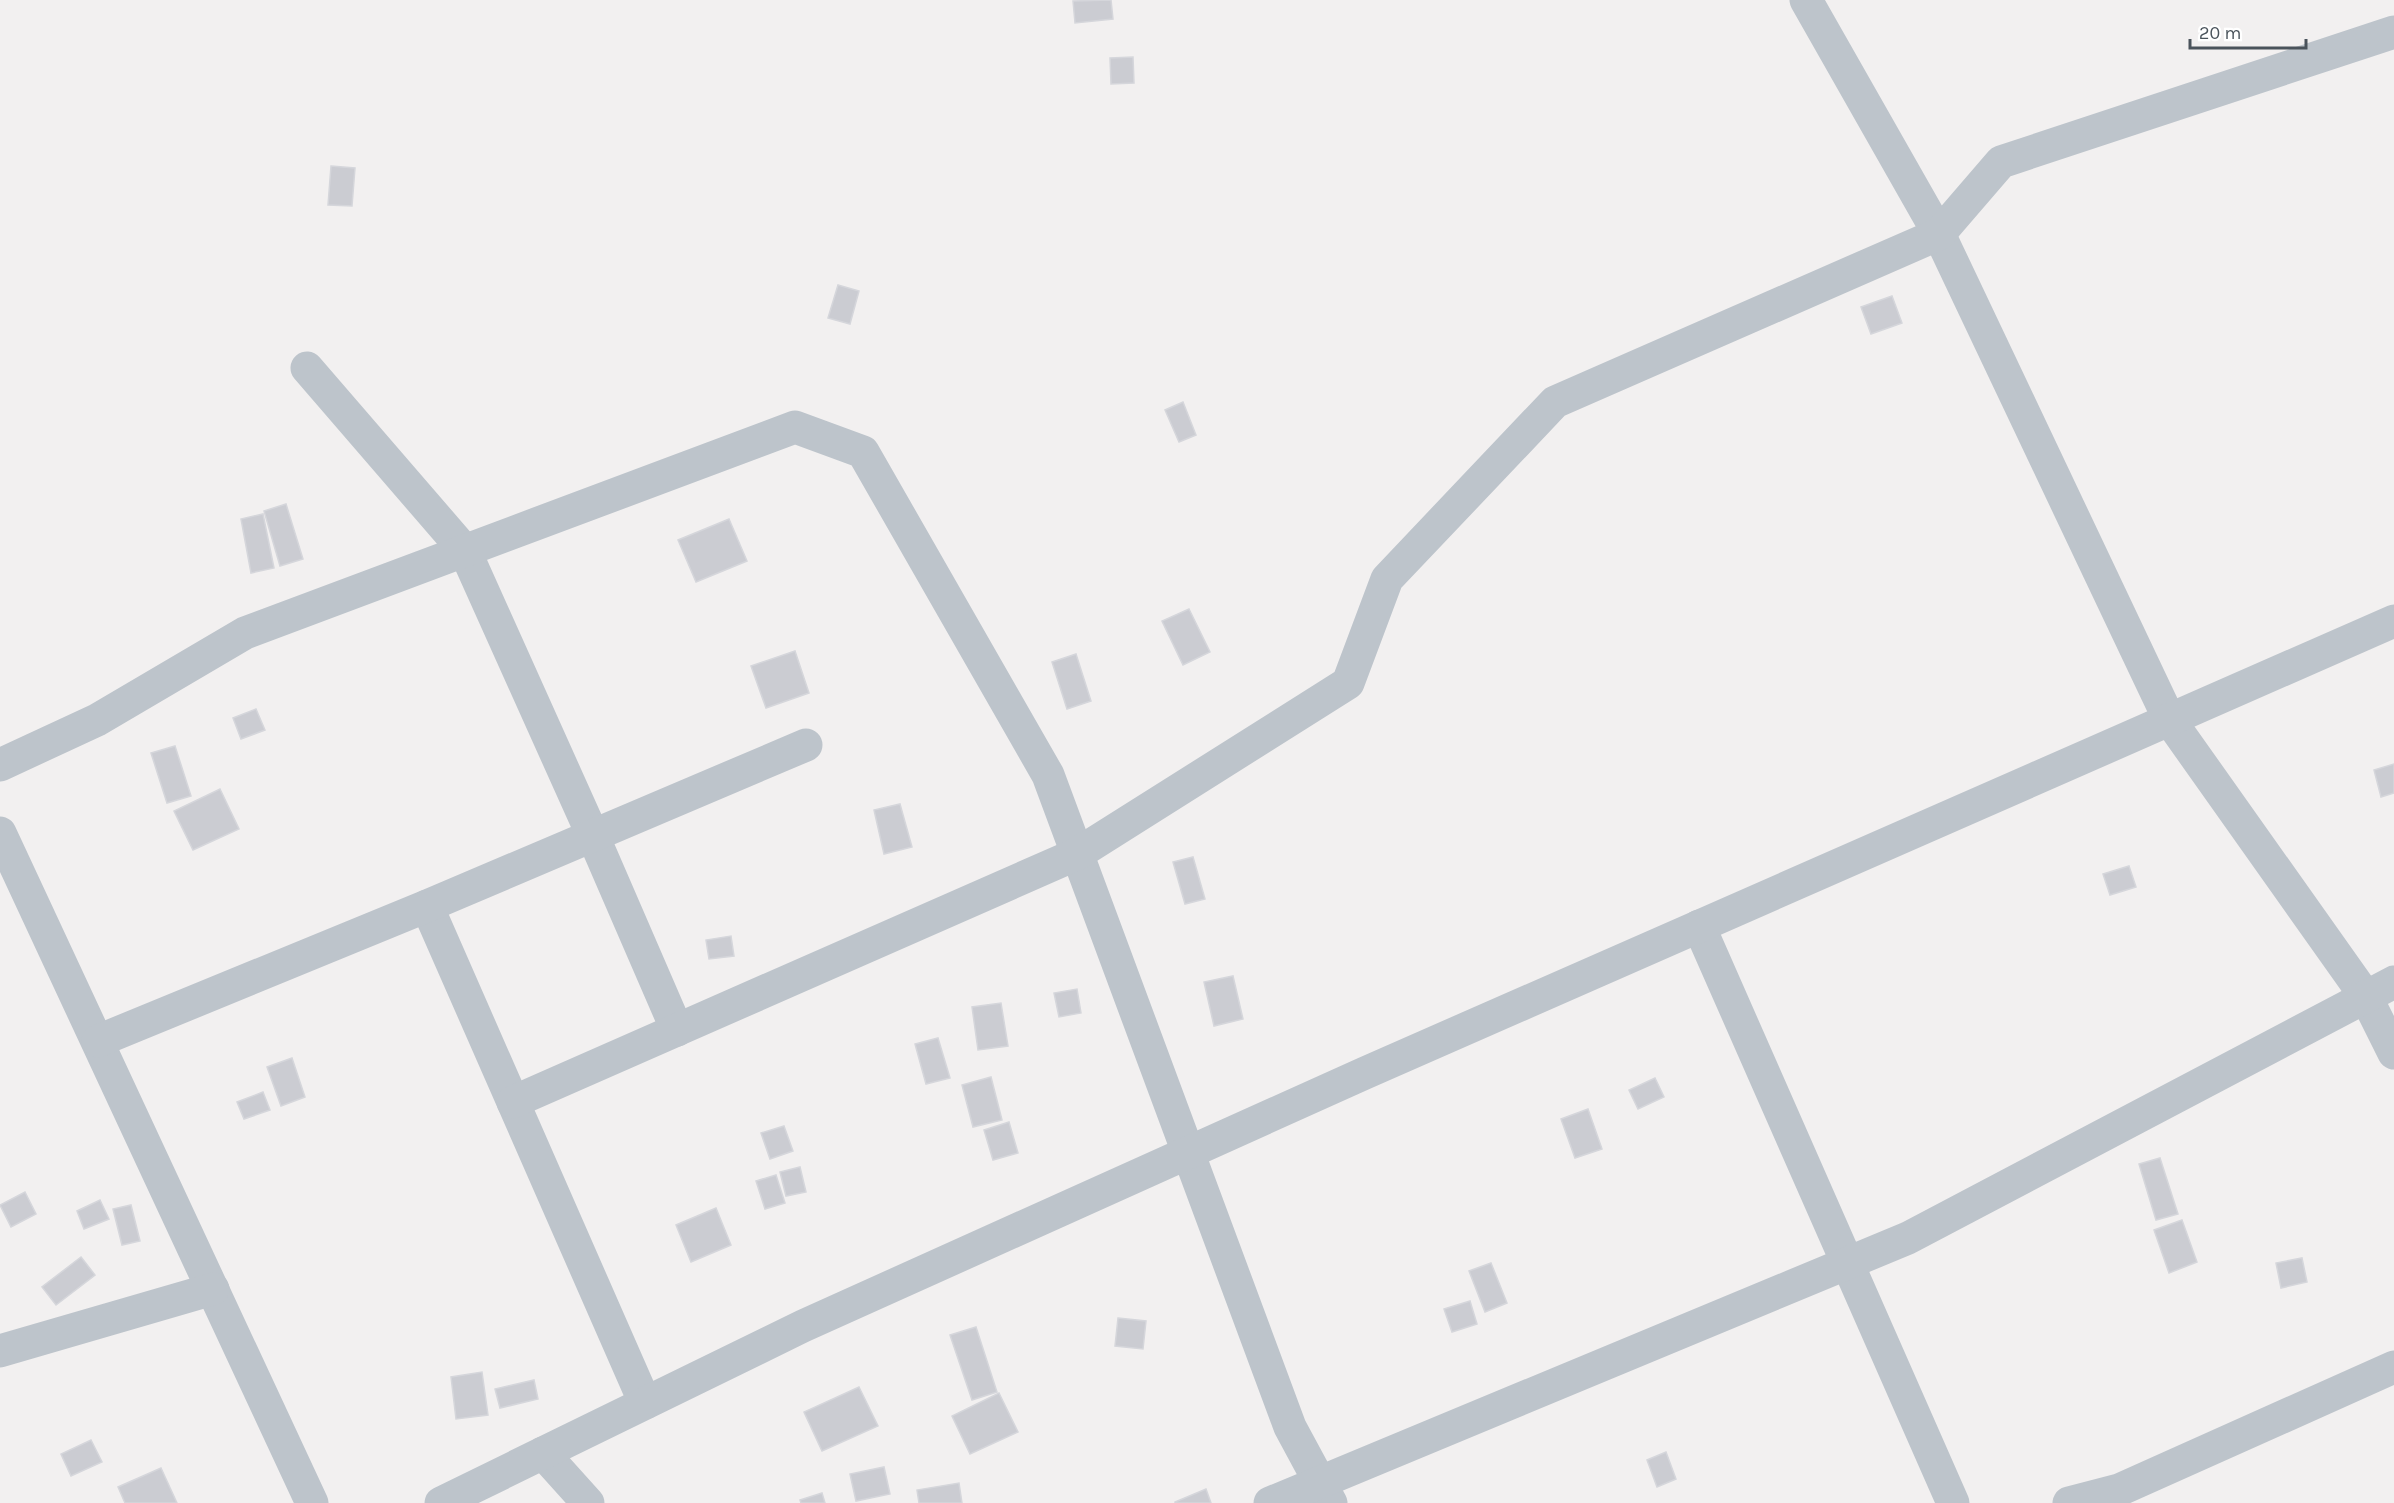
<svg xmlns="http://www.w3.org/2000/svg" width="2394" height="1503" font-family="Karla,sans-serif">
  <rect width="100%" height="100%" fill="#f2f0f0"/>
  <g fill="#cbccd2" stroke="#d5d6db" stroke-width="1.5">
    <polygon points="1111,0 1113,19 1075,23 1073,1"/>
    <polygon points="1133,57 1134,83 1111,84 1110,58"/>
    <polygon points="331,166 355,168 352,206 328,205"/>
    <polygon points="838,285 859,291 850,324 828,318"/>
    <polygon points="1892,296 1902,323 1871,334 1861,307"/>
    <polygon points="1183,402 1196,435 1179,442 1165,410"/>
    <polygon points="286,504 303,559 280,566 264,511"/>
    <polygon points="263,514 274,568 251,573 241,519"/>
    <polygon points="729,519 747,561 696,582 678,540"/>
    <polygon points="1189,609 1210,652 1183,665 1162,621"/>
    <polygon points="795,651 809,693 766,708 751,666"/>
    <polygon points="1076,654 1091,701 1067,709 1052,662"/>
    <polygon points="256,709 265,730 241,739 233,718"/>
    <polygon points="175,746 191,796 167,803 151,753"/>
    <polygon points="2394,764 2394,793 2381,797 2374,770"/>
    <polygon points="220,789 239,829 193,850 174,811"/>
    <polygon points="900,804 912,847 884,854 874,810"/>
    <polygon points="1193,857 1205,899 1185,904 1173,862"/>
    <polygon points="2129,866 2136,887 2110,895 2103,874"/>
    <polygon points="731,936 734,956 709,959 706,940"/>
    <polygon points="1233,976 1243,1019 1214,1026 1204,982"/>
    <polygon points="1077,989 1081,1013 1059,1017 1054,993"/>
    <polygon points="1001,1003 1008,1046 978,1050 972,1007"/>
    <polygon points="938,1038 950,1078 926,1084 915,1044"/>
    <polygon points="292,1058 305,1097 281,1106 267,1067"/>
    <polygon points="991,1077 1002,1120 973,1127 962,1085"/>
    <polygon points="1655,1078 1664,1097 1638,1109 1629,1090"/>
    <polygon points="263,1092 270,1110 244,1119 237,1102"/>
    <polygon points="1588,1109 1602,1149 1575,1158 1561,1119"/>
    <polygon points="1009,1122 1018,1153 993,1160 984,1130"/>
    <polygon points="784,1126 793,1151 770,1159 761,1133"/>
    <polygon points="2160,1158 2178,1214 2156,1220 2139,1164"/>
    <polygon points="800,1167 806,1192 786,1196 780,1172"/>
    <polygon points="776,1175 785,1203 765,1209 756,1181"/>
    <polygon points="25,1192 36,1214 11,1227 0,1205"/>
    <polygon points="100,1200 109,1219 84,1229 77,1211"/>
    <polygon points="131,1205 140,1241 122,1245 113,1209"/>
    <polygon points="716,1208 731,1245 691,1262 676,1225"/>
    <polygon points="2182,1220 2197,1262 2169,1273 2154,1230"/>
    <polygon points="81,1257 95,1275 56,1305 42,1287"/>
    <polygon points="2302,1258 2307,1282 2281,1288 2276,1263"/>
    <polygon points="1491,1263 1507,1303 1485,1312 1469,1271"/>
    <polygon points="1470,1301 1477,1324 1452,1332 1444,1309"/>
    <polygon points="1118,1318 1146,1321 1143,1349 1115,1346"/>
    <polygon points="976,1327 997,1392 972,1400 950,1335"/>
    <polygon points="482,1372 488,1415 456,1419 451,1377"/>
    <polygon points="534,1380 538,1399 500,1408 495,1389"/>
    <polygon points="859,1387 878,1426 822,1451 804,1412"/>
    <polygon points="999,1393 1018,1432 970,1454 952,1416"/>
    <polygon points="91,1440 102,1462 71,1476 61,1454"/>
    <polygon points="1666,1452 1676,1479 1657,1487 1647,1460"/>
    <polygon points="884,1467 890,1494 856,1501 850,1474"/>
    <polygon points="161,1468 177,1503 125,1503 118,1487"/>
    <polygon points="959,1483 962,1503 919,1503 917,1490"/>
    <polygon points="1206,1489 1211,1503 1175,1503 1175,1502"/>
    <polygon points="822,1493 825,1503 801,1503 800,1500"/>
  </g>
  <g fill="none" stroke-linecap="round" stroke-linejoin="round">
    <g stroke="#bdc4cb" stroke-width="33">
      <polyline points="1806,0 1939,234 2169,719 2366,997 2394,1053"/>
      <polyline points="307,368 465,551 593,836 677,1030"/>
      <polyline points="0,765 97,720 245,633 795,427 863,452 1048,775 1290,1427 1331,1503"/>
      <polyline points="0,833 312,1503"/>
      <polyline points="427,906 645,1403"/>
      <polyline points="1699,926 1953,1503"/>
      <polyline points="98,1041 427,906 806,745"/>
      <polyline points="513,1102 1077,854 1348,683 1387,579 1555,402 1939,234 2001,162 2394,32"/>
      <polyline points="0,1351 213,1289"/>
      <polyline points="543,1453 588,1503"/>
      <polyline points="441,1503 803,1326 1365,1073 2394,621"/>
      <polyline points="1270,1503 1908,1238 2394,982"/>
      <polyline points="2069,1503 2119,1490 2394,1367"/>
    </g>
  </g>
  <path d="M2190 39v9h116v-9" fill="none" stroke="#4a535b" stroke-width="3"/>
  <text x="2199" y="39" font-size="18" fill="#4a535b" stroke="#ffffff" stroke-width="4.5" paint-order="stroke">20 m</text>
</svg>
